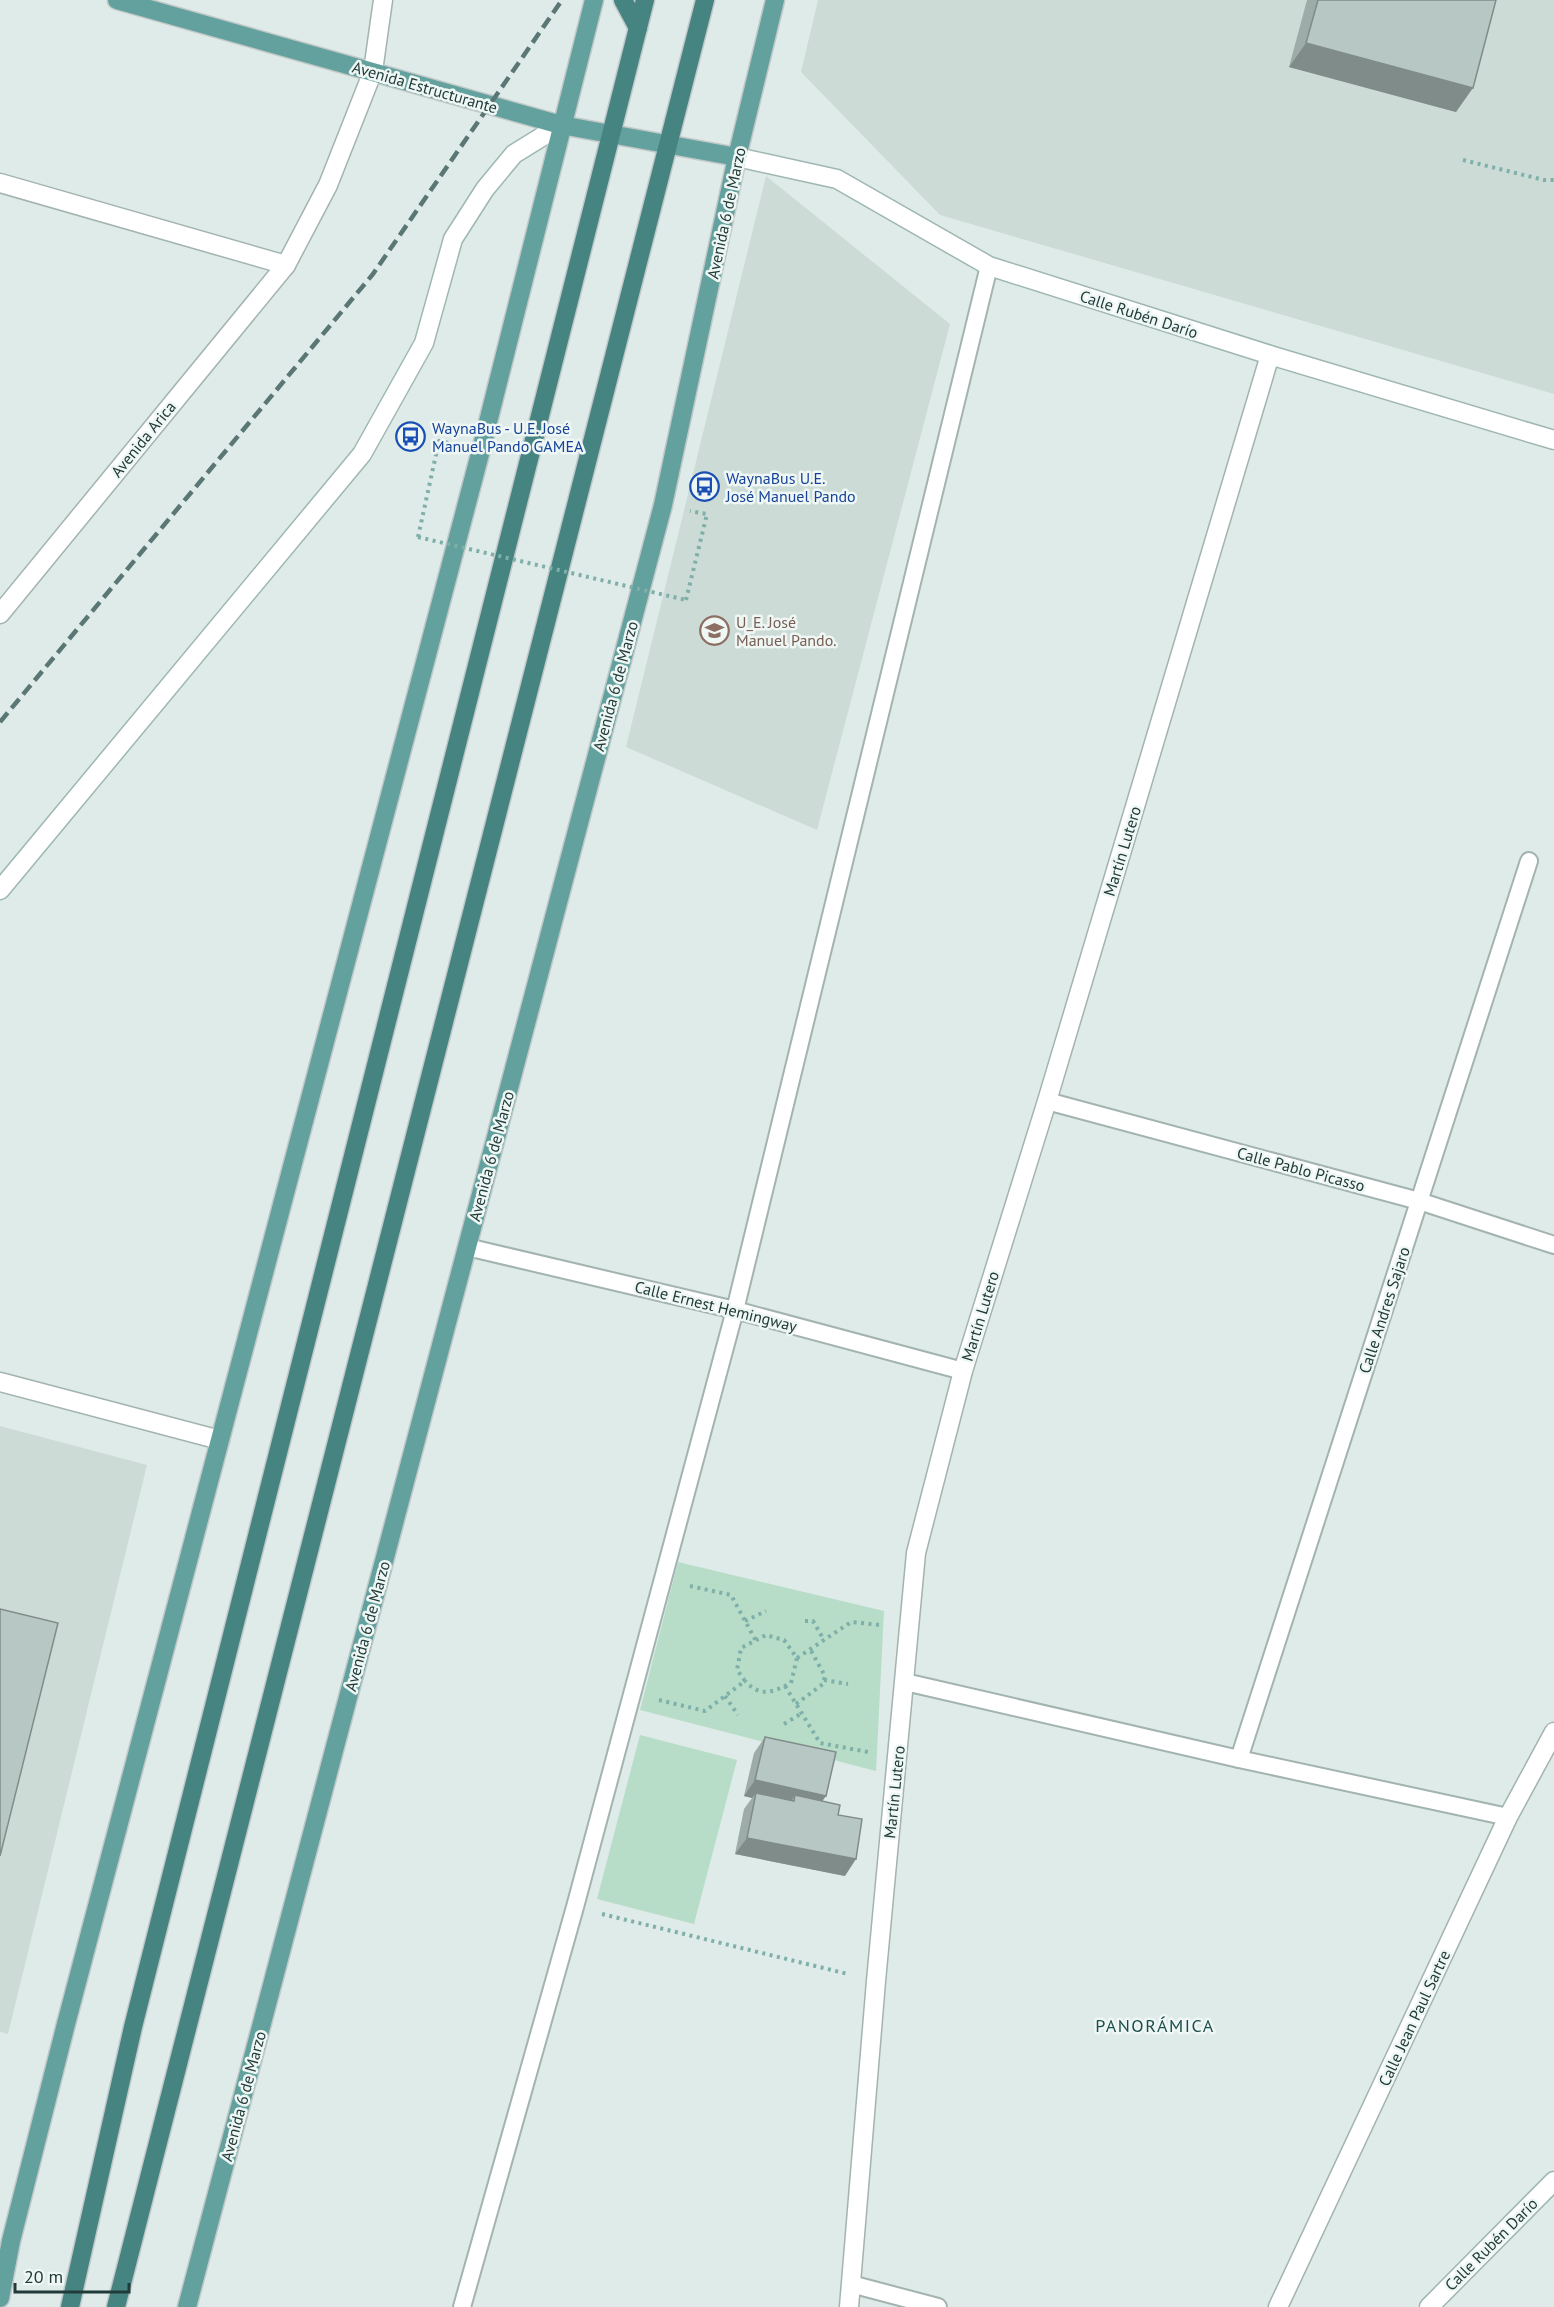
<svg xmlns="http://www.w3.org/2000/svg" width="1554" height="2307" font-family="'PT Sans',sans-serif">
  <rect width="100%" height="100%" fill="#dfebe8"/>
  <g fill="#cddbd7">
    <polygon points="818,0 1554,0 1554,394 940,215 801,72"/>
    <polygon points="766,176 950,324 817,830 626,747"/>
    <polygon points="0,1426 147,1465 8,2034 0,2032"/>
  </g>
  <g fill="#b7ddc8">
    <polygon points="678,1562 884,1611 876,1771 640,1710"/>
    <polygon points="640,1735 737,1760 694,1924 597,1899"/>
  </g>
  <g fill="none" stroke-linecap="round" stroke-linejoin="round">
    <defs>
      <g id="service">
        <polyline points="1047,1101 1419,1201 1554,1245"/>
        <polyline points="467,1247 735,1310 963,1371"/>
        <polyline points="905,1682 1239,1759 1508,1817"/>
        <polyline points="1239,1759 1529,861"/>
        <polyline points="851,2284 938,2307"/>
        <polyline points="462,2307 575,1907 735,1310 989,266"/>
      </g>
      <g id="minor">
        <polyline points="0,183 286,265"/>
        <polyline points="0,614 286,265 328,185 373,71 383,0"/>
        <polyline points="0,1382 220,1440"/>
        <polyline points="849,2307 876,1981 916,1553 963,1371 1047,1101 1270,355"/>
        <polyline points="1278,2307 1508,1817 1554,1732"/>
      </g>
      <g id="secondary">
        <polyline points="737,157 837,179 989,266 1270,355 1554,440"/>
        <polyline points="0,890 362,454 424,343 453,239 485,189 514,154 561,125"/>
        <polyline points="1429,2307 1554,2181"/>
      </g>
      <g id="primary">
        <polyline points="117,0 561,125 737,157"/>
        <polyline points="0,2298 11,2241 66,2024 481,450 594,0"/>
        <polyline points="187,2307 663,505 737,157 775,0"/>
      </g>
      <g id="trunk">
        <polyline points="623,0 638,28"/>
        <polyline points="70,2307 133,2027 645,0"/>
        <polyline points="116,2307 705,0"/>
      </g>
    </defs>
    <use href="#service" stroke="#a2b3b0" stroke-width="20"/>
    <use href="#minor" stroke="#a2b3b0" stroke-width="21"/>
    <use href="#secondary" stroke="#9eb7b2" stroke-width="21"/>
    <use href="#primary" stroke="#c1c8c8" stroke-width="21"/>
    <use href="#trunk" stroke="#c1c8c8" stroke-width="21"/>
    <g stroke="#7eafa9" stroke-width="4" stroke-dasharray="3 4.5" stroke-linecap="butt">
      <polyline points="1463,160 1544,180 1554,180"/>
      <polyline points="418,537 439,441 454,444"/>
      <polyline points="686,600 707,514 690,511"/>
      <polyline points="690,1586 731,1595 756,1641"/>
      <polyline points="745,1621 766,1611"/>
      <polyline points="805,1621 813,1621 824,1640"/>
      <polyline points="797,1658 851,1622 880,1625"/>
      <polyline points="824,1680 848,1684"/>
      <polyline points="785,1686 820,1743 868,1752"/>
      <polyline points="725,1696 738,1715"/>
      <path d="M659,1700l46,11 40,-30 -8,-11 4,-22 25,-13 18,5 13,18 -6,25c-18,9 -30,15 -46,-2"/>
      <polyline points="796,1704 823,1684 825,1676 810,1649"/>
      <polyline points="784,1724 802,1713"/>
      <polyline points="602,1914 848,1974"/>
    </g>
    <use href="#service" stroke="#fff" stroke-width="16"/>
    <use href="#minor" stroke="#fff" stroke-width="18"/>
    <use href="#secondary" stroke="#fff" stroke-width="18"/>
    <use href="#primary" stroke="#62a19d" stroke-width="18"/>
    <use href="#trunk" stroke="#468482" stroke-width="18"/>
    <polyline stroke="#5a7775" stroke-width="4.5" stroke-dasharray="12 6" stroke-linecap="butt" points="0,722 373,274 562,0"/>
    <polyline stroke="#7eafa9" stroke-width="4" stroke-dasharray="3 4.5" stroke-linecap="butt" points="418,537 686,600"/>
  </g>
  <g fill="#9daca9">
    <polygon points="1307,0 1496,0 1456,112 1289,67"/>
    <polygon points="765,1737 826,1796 822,1801 838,1815 845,1876 735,1854 744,1809 752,1798 744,1796 754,1753"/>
  </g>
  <g fill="#808c89">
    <polygon points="1306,43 1473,88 1456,112 1289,67"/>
    <polygon points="755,1780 826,1796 814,1812 794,1801 795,1795 788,1806 756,1793 752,1798 744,1796"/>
    <polygon points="747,1838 856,1859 845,1876 735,1854"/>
  </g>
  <g fill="#b7c8c4" stroke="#808c89" stroke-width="1.5">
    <polygon points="1318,0 1496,0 1473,88 1306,43"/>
    <polygon points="0,1609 58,1623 0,1856"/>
    <polygon points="765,1737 836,1752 826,1796 755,1780"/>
    <polygon points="756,1793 794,1801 795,1795 840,1805 838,1815 862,1819 856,1859 747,1838"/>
  </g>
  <defs>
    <symbol id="bus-ring" viewBox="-11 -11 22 22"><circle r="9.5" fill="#eff7f5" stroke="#1a4fb4" stroke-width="1.5"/><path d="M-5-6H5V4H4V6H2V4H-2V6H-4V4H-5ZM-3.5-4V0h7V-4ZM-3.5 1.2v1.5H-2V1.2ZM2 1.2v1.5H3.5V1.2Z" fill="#1a4fb4"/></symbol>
    <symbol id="school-ring" viewBox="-11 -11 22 22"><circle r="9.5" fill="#eff7f5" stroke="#8d6e63" stroke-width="1.5"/><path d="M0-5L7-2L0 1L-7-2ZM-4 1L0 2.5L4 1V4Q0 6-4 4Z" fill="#8d6e63"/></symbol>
  </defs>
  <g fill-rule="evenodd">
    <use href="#bus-ring" x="394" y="420" width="33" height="33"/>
    <use href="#bus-ring" x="688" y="470" width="33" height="33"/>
    <use href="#school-ring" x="698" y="614" width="33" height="33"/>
  </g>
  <g text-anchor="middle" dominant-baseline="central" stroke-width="5" stroke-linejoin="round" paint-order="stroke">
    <g font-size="16" fill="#203b39" stroke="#eff7f5">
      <text transform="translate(425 87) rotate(16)">Avenida Estructurante</text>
      <text transform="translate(726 213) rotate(-78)">Avenida 6 de Marzo</text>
      <text transform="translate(1139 314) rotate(18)">Calle Rubén Darío</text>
      <text transform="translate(143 439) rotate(-51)">Avenida Arica</text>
      <text transform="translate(615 686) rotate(-75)">Avenida 6 de Marzo</text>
      <text transform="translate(1122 851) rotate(-73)">Martín Lutero</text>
      <text transform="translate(491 1156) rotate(-75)">Avenida 6 de Marzo</text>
      <text transform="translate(1301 1169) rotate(15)">Calle Pablo Picasso</text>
      <text transform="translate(716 1306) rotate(14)">Calle Ernest Hemingway</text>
      <text transform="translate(1384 1310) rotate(-72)">Calle Andres Sajaro</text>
      <text transform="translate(980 1316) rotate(-73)">Martín Lutero</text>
      <text transform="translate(367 1626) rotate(-75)">Avenida 6 de Marzo</text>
      <text transform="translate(894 1792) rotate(-84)">Martín Lutero</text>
      <text transform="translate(1414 2018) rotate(-65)">Calle Jean Paul Sartre</text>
      <text transform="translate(243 2096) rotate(-75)">Avenida 6 de Marzo</text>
      <text transform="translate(1491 2244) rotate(-45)">Calle Rubén Darío</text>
    </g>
    <g font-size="16" fill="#164399" stroke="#eff7f5" text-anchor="start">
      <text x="432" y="428">WaynaBus - U.E. José<tspan x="432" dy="18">Manuel Pando GAMEA</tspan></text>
      <text x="726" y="478">WaynaBus U.E.<tspan x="726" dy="18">José Manuel Pando</tspan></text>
    </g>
    <g font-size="16" fill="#785e54" stroke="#eff7f5" text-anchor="start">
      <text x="736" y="622">U_E. José<tspan x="736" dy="18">Manuel Pando.</tspan></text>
    </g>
    <g font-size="18" letter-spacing="1.5" fill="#1b4d4b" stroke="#eff7f5">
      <text x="1155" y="2025">PANORÁMICA</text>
    </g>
  </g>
  <path d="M15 2283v9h114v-9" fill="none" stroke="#203b39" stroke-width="3"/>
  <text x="24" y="2283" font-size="18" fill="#203b39" stroke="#eff7f5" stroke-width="4.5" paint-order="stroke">20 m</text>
</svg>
